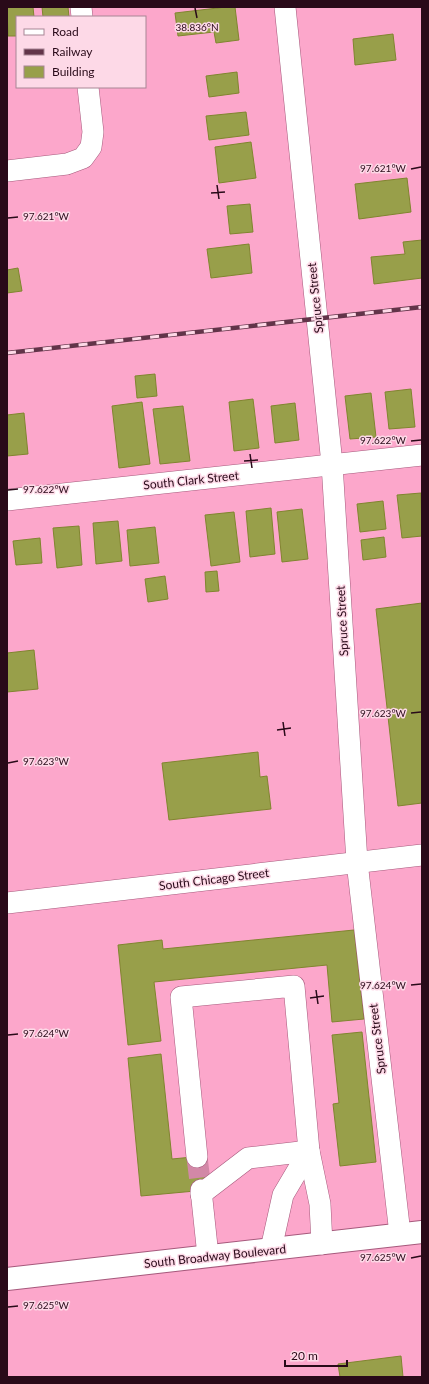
<svg xmlns="http://www.w3.org/2000/svg" width="429" height="1384" font-family="Lato,sans-serif">
  <rect width="100%" height="100%" fill="#fca7cb"/>
  <g fill="#989f4a" stroke="#80852f">
    <polygon points="7,7 33,7 34,17 17,17 17,36 8,36"/>
    <polygon points="42,7 68,7 69,17 43,17"/>
    <polygon points="226,7 235,7 239,40 216,43 214,32 178,36 175,13"/>
    <polygon points="393,34 396,60 355,65 353,39"/>
    <polygon points="237,72 239,93 209,97 206,76"/>
    <polygon points="246,112 249,135 209,140 206,116"/>
    <polygon points="251,142 256,178 219,183 215,147"/>
    <polygon points="407,178 411,212 359,219 355,184"/>
    <polygon points="250,204 253,232 230,234 227,206"/>
    <polygon points="422,240 422,278 374,284 371,257 405,254 403,242"/>
    <polygon points="249,244 252,273 211,278 207,249"/>
    <polygon points="18,268 22,291 7,293 7,270"/>
    <polygon points="155,374 157,396 137,398 135,376"/>
    <polygon points="411,389 415,427 389,429 385,392"/>
    <polygon points="371,393 376,437 350,439 345,396"/>
    <polygon points="253,399 259,448 234,451 229,402"/>
    <polygon points="142,402 150,464 119,468 112,406"/>
    <polygon points="295,403 299,440 275,443 271,406"/>
    <polygon points="183,406 190,461 160,464 153,409"/>
    <polygon points="24,413 28,454 7,456 7,415"/>
    <polygon points="421,493 422,536 402,538 397,495"/>
    <polygon points="383,501 386,529 360,532 357,504"/>
    <polygon points="271,508 275,554 250,557 246,511"/>
    <polygon points="302,509 308,559 282,562 277,512"/>
    <polygon points="234,512 240,562 211,566 205,515"/>
    <polygon points="118,521 122,561 96,564 93,523"/>
    <polygon points="79,526 82,565 57,568 53,528"/>
    <polygon points="155,527 159,563 130,566 127,530"/>
    <polygon points="384,537 386,557 363,560 361,540"/>
    <polygon points="40,538 42,563 16,565 13,541"/>
    <polygon points="217,571 219,591 206,592 205,572"/>
    <polygon points="165,576 168,599 148,602 145,579"/>
    <polygon points="422,603 422,803 398,806 376,609"/>
    <polygon points="34,650 38,689 7,692 7,653"/>
    <polygon points="258,752 260,777 267,776 271,809 169,820 162,763"/>
    <polygon points="354,930 364,1019 332,1022 327,965 154,982 161,1041 128,1045 118,945 162,940 163,949"/>
    <polygon points="362,1032 376,1162 340,1166 333,1104 339,1103 332,1035"/>
    <polygon points="161,1054 172,1159 203,1156 206,1190 141,1196 128,1058"/>
    <polygon points="401,1356 403,1377 340,1377 338,1364"/>
  </g>
  <g fill="none" stroke-linecap="round" stroke-linejoin="round">
    <polyline stroke="#d288a7" stroke-width="21" stroke-dasharray="21 10" stroke-linecap="butt" points="197,1157 201,1190"/>
    <defs>
      <g id="minor">
        <polyline points="81,7 82,17"/>
        <polyline points="285,7 332,464 357,862 400,1234"/>
        <polyline points="7,171 67,164 83,158 91,147 93,132 88,87"/>
        <polyline points="7,500 422,455"/>
        <polyline points="7,903 422,855"/>
        <polyline points="197,1157 181,997 294,986 309,1151 320,1204 322,1244"/>
        <polyline points="201,1190 208,1256"/>
        <polyline points="201,1194 248,1158 309,1151"/>
        <polyline points="271,1249 283,1195 309,1151"/>
      </g>
      <polyline id="major" points="7,1279 422,1232"/>
    </defs>
    <use href="#minor" stroke="#a6597c" stroke-width="22"/>
    <use href="#major" stroke="#a6597c" stroke-width="24"/>
    <use href="#minor" stroke="#fff" stroke-width="21"/>
    <use href="#major" stroke="#fff" stroke-width="22"/>
    <defs>
      <polyline id="rail" points="7,353 422,307"/>
    </defs>
    <use href="#rail" stroke="#623449" stroke-width="4.5"/>
    <use href="#rail" stroke="#fdd9e7" stroke-width="3" stroke-dasharray="9" stroke-linecap="butt"/>
  </g>
  <path fill="none" stroke="#290a19" stroke-width="1.5" d="M195,8l2,10M411,169l10,-2M217,185l2,14M211,193l14,-1M8,218l10,-1M411,441l10,-1M250,454l2,14M244,461l14,-1M8,490l10,-1M411,713l10,-1M283,722l2,14M277,730l14,-2M8,763l10,-2M411,985l10,-1M316,990l2,14M310,998l14,-2M8,1035l10,-1M411,1258l10,-2M8,1307l10,-1"/>
  <g text-anchor="middle" dominant-baseline="central" stroke-width="3" stroke-linejoin="round" paint-order="stroke">
    <g font-size="12" fill="#290a19" stroke="#fdd9e7">
      <text transform="translate(315 298) rotate(-96)">Spruce Street</text>
      <text transform="translate(191 480) rotate(-6)">South Clark Street</text>
      <text transform="translate(342 621) rotate(-93)">Spruce Street</text>
      <text transform="translate(214 879) rotate(-7)">South Chicago Street</text>
      <text transform="translate(377 1039) rotate(-97)">Spruce Street</text>
      <text transform="translate(215 1256) rotate(-6)">South Broadway Boulevard</text>
    </g>
  </g>
  <g font-size="10" text-anchor="middle" fill="#290a19" stroke="#fdd9e7" stroke-width="3" stroke-linejoin="round" paint-order="stroke">
    <text x="197" y="31">38.836°N</text>
    <text x="383" y="172">97.621°W</text>
    <text x="46" y="220">97.621°W</text>
    <text x="383" y="444">97.622°W</text>
    <text x="46" y="493">97.622°W</text>
    <text x="383" y="717">97.623°W</text>
    <text x="46" y="765">97.623°W</text>
    <text x="383" y="989">97.624°W</text>
    <text x="46" y="1037">97.624°W</text>
    <text x="383" y="1261">97.625°W</text>
    <text x="46" y="1309">97.625°W</text>
  </g>
  <rect width="429" height="1384" fill="none" stroke="#290a19" stroke-width="16"/>
  <rect x="16" y="16" width="130" height="72" fill="#fdd9e7" stroke="#a88695"/>
  <rect x="24" y="29" width="20" height="6" fill="#ffffff" stroke="#a88695"/>
  <text x="52" y="36" font-size="12" fill="#290a19">Road</text>
  <rect x="24" y="49" width="20" height="6" fill="#623449" stroke="#a88695"/>
  <text x="52" y="56" font-size="12" fill="#290a19">Railway</text>
  <rect x="24" y="66" width="20" height="12" fill="#989f4a" stroke="#a88695"/>
  <text x="52" y="76" font-size="12" fill="#290a19">Building</text>
  <path d="M285 1360v6h62v-6" fill="none" stroke="#290a19" stroke-width="2"/>
  <text x="291" y="1360" font-size="12" fill="#290a19" stroke="#fdd9e7" stroke-width="3" paint-order="stroke">20 m</text>
</svg>
